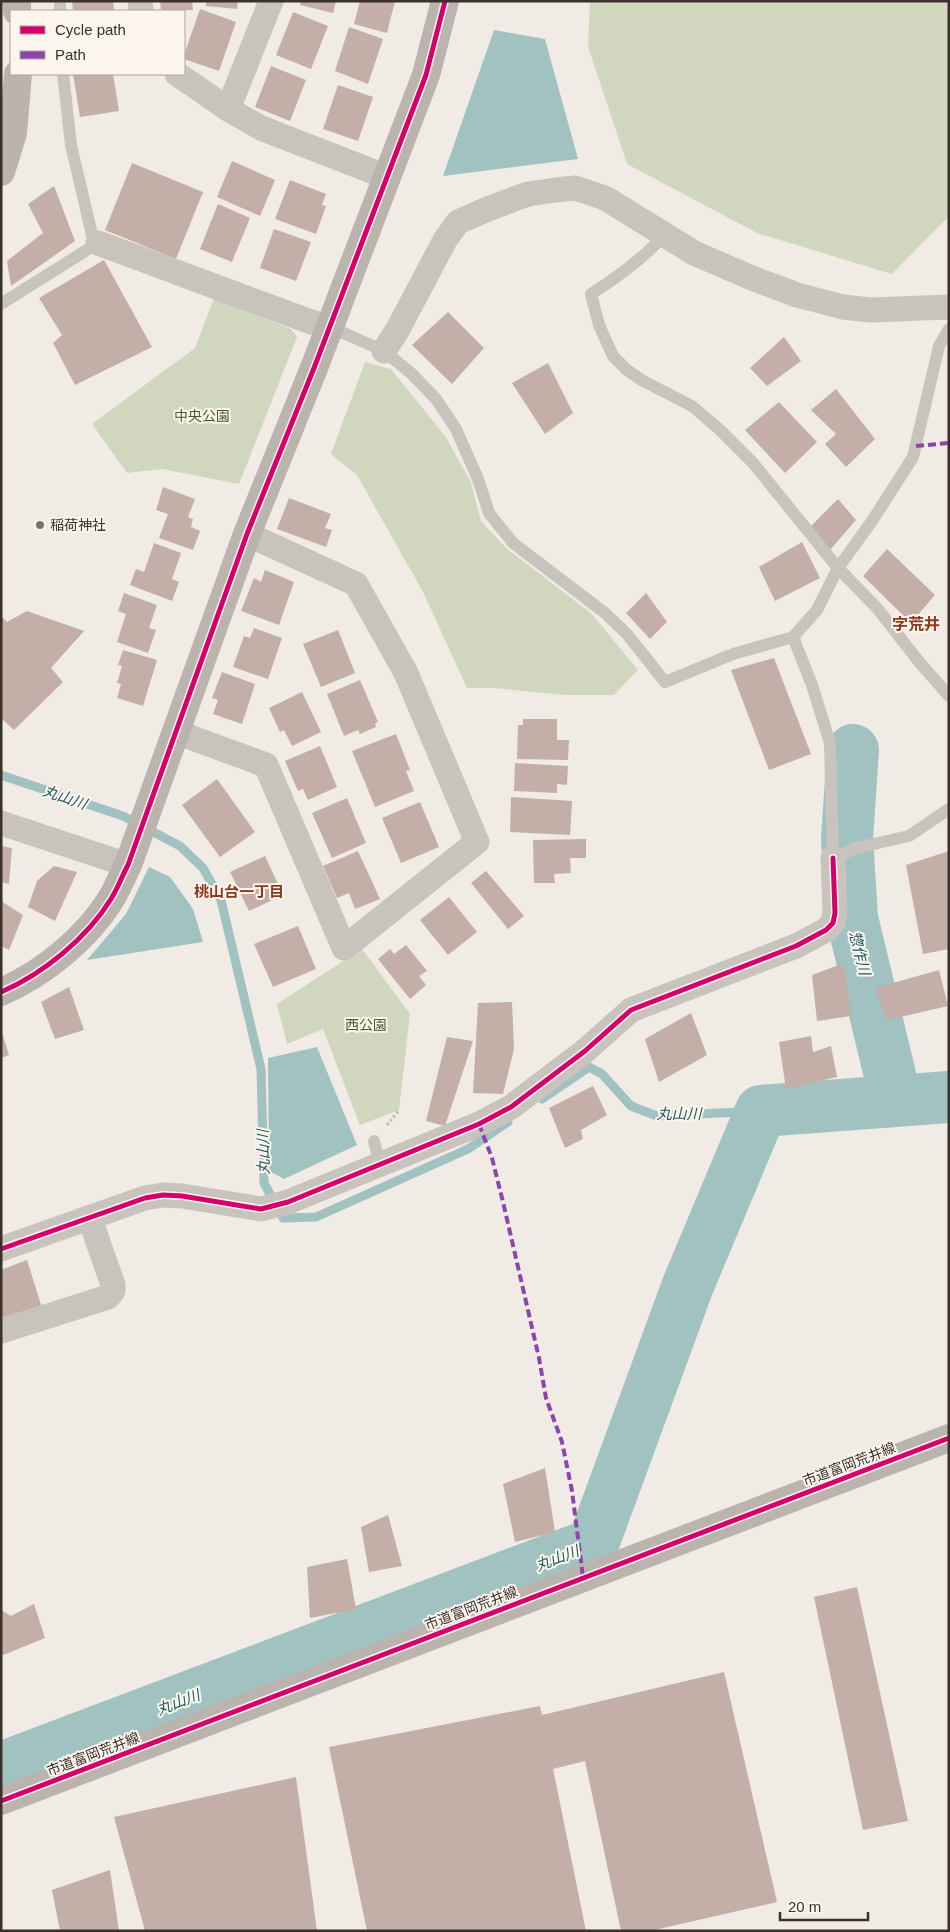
<svg xmlns="http://www.w3.org/2000/svg" width="950" height="1932" font-family="Helvetica,'Noto Sans JP',sans-serif">
  <rect width="100%" height="100%" fill="#f0ebe5"/>
  <g fill="#d1d6bf">
    <polygon points="590,1 949,1 949,216 892,274 757,233 627,164 588,47"/>
    <polygon points="214,298 291,329 297,337 239,484 162,469 127,473 92,424 195,348"/>
    <polygon points="365,362 391,369 445,436 470,480 481,521 506,548 592,614 638,670 614,695 565,695 493,688 467,688 423,592 357,475 331,454"/>
    <polygon points="362,949 410,1014 399,1110 360,1125 323,1029 287,1044 277,1004"/>
  </g>
  <g fill="#a1c2c1">
    <polygon points="494,30 545,39 578,159 443,176"/>
    <polygon points="149,867 170,877 193,909 203,942 87,960 126,914"/>
    <polygon points="317,1047 357,1145 284,1179 269,1171 268,1058"/>
  </g>
  <g fill="none" stroke-linecap="round" stroke-linejoin="round">
    <g stroke="#a1c2c1" stroke-width="9">
      <polyline points="1,775 123,816 180,846 203,868 221,900 261,1069 264,1183 283,1218 316,1217 468,1149 508,1122"/>
      <polyline points="542,1099 589,1067 602,1074 631,1106 657,1116 761,1111"/>
    </g>
    <g stroke="#a1c2c1" stroke-width="52">
      <polyline points="853,750 847,839 852,918 896,1100"/>
      <polyline points="1,1768 593,1544 688,1285 761,1111 949,1097"/>
    </g>
  </g>
  <g fill="#c3afa7">
    <polygon points="72,1 113,1 114,11 73,11"/>
    <polygon points="160,1 192,1 193,10 161,11"/>
    <polygon points="206,1 238,1 237,9 206,6"/>
    <polygon points="301,1 336,1 333,13 300,5"/>
    <polygon points="360,1 395,1 387,33 354,24"/>
    <polygon points="200,9 236,22 219,71 184,59 184,55"/>
    <polygon points="293,12 328,26 311,69 276,55"/>
    <polygon points="349,27 383,39 368,84 335,71"/>
    <polygon points="271,66 306,80 290,121 255,107"/>
    <polygon points="73,74 113,74 119,111 80,117"/>
    <polygon points="338,85 373,97 358,141 323,129"/>
    <polygon points="232,161 275,180 260,216 217,197"/>
    <polygon points="132,163 203,192 176,259 105,230"/>
    <polygon points="290,180 326,194 322,205 326,206 316,234 275,219"/>
    <polygon points="54,186 75,241 11,286 7,261 43,233 28,204"/>
    <polygon points="218,204 250,218 232,262 200,249"/>
    <polygon points="274,229 311,242 296,281 260,268"/>
    <polygon points="104,260 152,347 75,385 53,343 62,335 39,298"/>
    <polygon points="448,312 484,348 452,384 412,345"/>
    <polygon points="784,337 801,361 767,386 750,368"/>
    <polygon points="548,363 573,413 545,434 512,383"/>
    <polygon points="836,389 875,439 846,467 825,444 836,434 811,410"/>
    <polygon points="779,402 817,442 785,473 745,430"/>
    <polygon points="163,487 195,499 188,517 193,519 191,527 200,531 193,550 159,538 168,514 156,510"/>
    <polygon points="289,498 331,514 325,528 332,530 326,547 277,529"/>
    <polygon points="838,499 856,520 830,550 810,527"/>
    <polygon points="802,542 820,578 775,601 759,567"/>
    <polygon points="154,543 181,553 172,579 179,582 172,601 130,585 136,569 144,572"/>
    <polygon points="887,549 935,595 911,623 863,576"/>
    <polygon points="265,570 294,582 279,625 241,611 254,578 261,582"/>
    <polygon points="124,593 157,605 149,628 156,630 148,653 117,642 126,614 118,611"/>
    <polygon points="646,593 667,622 650,639 626,613"/>
    <polygon points="27,611 84,631 51,668 63,682 14,730 1,718 1,616 7,622"/>
    <polygon points="254,628 282,638 268,679 233,667 244,636 250,638"/>
    <polygon points="338,630 355,673 321,687 303,644"/>
    <polygon points="123,650 157,660 143,706 117,698 121,684 117,683 122,666 118,665"/>
    <polygon points="774,658 811,754 769,770 731,670"/>
    <polygon points="222,672 255,684 242,724 213,714 218,700 212,698"/>
    <polygon points="360,680 378,722 375,723 376,727 360,734 358,730 344,736 327,694"/>
    <polygon points="302,692 321,732 292,746 284,730 280,732 269,708"/>
    <polygon points="523,719 557,719 557,740 569,740 568,760 517,759 518,725 523,725"/>
    <polygon points="396,734 410,770 406,771 414,791 375,807 352,751"/>
    <polygon points="320,746 337,787 308,800 303,789 298,791 285,761"/>
    <polygon points="515,763 568,766 567,785 557,784 557,793 514,791"/>
    <polygon points="217,779 255,832 220,857 182,805"/>
    <polygon points="511,797 572,801 570,835 510,832"/>
    <polygon points="347,798 366,843 332,858 312,813"/>
    <polygon points="420,802 439,847 401,863 382,818"/>
    <polygon points="586,839 586,858 570,858 571,873 554,874 555,883 534,883 533,840"/>
    <polygon points="1,846 12,848 9,884 1,882"/>
    <polygon points="358,851 380,899 355,909 349,893 337,898 323,866"/>
    <polygon points="949,851 949,949 923,954 906,865"/>
    <polygon points="265,856 283,895 249,911 230,872"/>
    <polygon points="54,866 77,872 55,921 28,907 37,881"/>
    <polygon points="486,871 524,916 508,929 471,883"/>
    <polygon points="449,897 477,932 448,955 420,920"/>
    <polygon points="1,901 23,915 9,950 1,946"/>
    <polygon points="298,926 316,969 273,987 254,944"/>
    <polygon points="406,945 427,971 419,976 426,985 410,999 378,959 390,949 394,954"/>
    <polygon points="844,963 851,1016 817,1021 812,975"/>
    <polygon points="939,970 948,1006 887,1020 875,988"/>
    <polygon points="69,987 84,1030 55,1039 41,1002"/>
    <polygon points="512,1002 514,1049 503,1094 473,1093 478,1003"/>
    <polygon points="691,1013 707,1055 659,1082 645,1039"/>
    <polygon points="1,1029 9,1055 1,1058"/>
    <polygon points="811,1036 813,1052 831,1046 837,1077 786,1089 779,1042"/>
    <polygon points="447,1037 473,1041 445,1126 426,1121"/>
    <polygon points="593,1086 607,1115 581,1130 583,1139 565,1148 549,1108"/>
    <polygon points="27,1260 42,1308 5,1323 1,1312 1,1270"/>
    <polygon points="545,1468 555,1532 515,1542 503,1484"/>
    <polygon points="388,1515 402,1566 369,1572 361,1527"/>
    <polygon points="347,1559 356,1609 310,1618 307,1567"/>
    <polygon points="857,1587 908,1821 863,1830 814,1597"/>
    <polygon points="34,1604 45,1638 1,1656 1,1610 11,1616"/>
    <polygon points="724,1672 777,1902 650,1931 621,1931 585,1761 553,1769 586,1931 367,1931 329,1747 540,1706 542,1715"/>
    <polygon points="296,1777 317,1931 145,1931 114,1817"/>
    <polygon points="110,1870 119,1931 60,1931 52,1890"/>
  </g>
  <g fill="none" stroke-linecap="round" stroke-linejoin="round">
    <polyline stroke="#c2bbb6" stroke-width="3" stroke-dasharray="2.5 2.5" stroke-linecap="butt" points="387,1125 399,1110"/>
    <g stroke="#c9c3be" stroke-width="12">
      <polyline points="60,1 60,11"/>
      <path d="M664,235c-21,24 -46,42 -73,59l8,31 14,31 14,14 16,11 49,25 27,23 34,34 85,105 39,40 43,55 29,33"/>
      <polyline points="1,304 98,243 92,235 71,145 63,74"/>
      <polyline points="330,327 384,351 412,374 436,399 456,429 478,479 489,513 513,543 605,613 627,634 665,682 733,654 793,637"/>
      <polyline points="949,329 939,346 913,457 872,521 838,568 817,610 793,637 812,685 830,743 833,858 856,848 909,836 949,809"/>
      <polyline points="374,1141 380,1165"/>
    </g>
    <g stroke="#c9c3be" stroke-width="25">
      <polyline points="140,1 141,11"/>
      <polyline points="177,74 228,109 261,128 387,177"/>
      <polyline points="228,109 271,1"/>
      <polyline points="98,243 311,322 330,327"/>
      <polyline points="384,351 398,329 445,240 458,222 490,208 528,194 555,190 575,188 605,198 694,253 752,278 797,295 843,307 871,310 949,307"/>
      <polyline points="176,732 266,765 344,948 477,842 406,673 356,584 247,534"/>
      <polyline points="1,823 128,865"/>
      <polyline points="1,1249 145,1198 163,1195 182,1196 261,1209 288,1202 479,1124 511,1107 585,1051 631,1010 796,946 826,930 833,923 835,913 833,858"/>
      <polyline points="1,1331 108,1297 113,1291 113,1285 90,1219"/>
    </g>
    <g stroke="#bab3ae" stroke-width="28">
      <polyline points="17,1 17,11"/>
      <polyline points="1,172 13,133 18,74"/>
      <path d="M1,992c42,-18 86,-54 110,-93 7,-11 11,-23 17,-34l119,-331 67,-166 112,-293 19,-74"/>
      <polyline points="1,1801 949,1438"/>
    </g>
    <g stroke="#8e44ad" stroke-width="4" stroke-dasharray="8 4" stroke-linecap="butt">
      <polyline points="916,446 949,443"/>
      <polyline points="479,1124 492,1158 503,1202 539,1358 546,1398 562,1442 572,1491 583,1577"/>
    </g>
    <defs>
      <g id="cycleway">
        <path d="M1,992c42,-18 86,-54 110,-93 7,-11 11,-23 17,-34l119,-331 67,-166 112,-293 19,-74"/>
        <polyline points="1,1249 145,1198 163,1195 182,1196 261,1209 288,1202 479,1124 511,1107 585,1051 631,1010 796,946 826,930 833,923 835,913 833,858"/>
        <polyline points="1,1801 949,1438"/>
      </g>
    </defs>
    <use href="#cycleway" stroke="#fbf5ee" stroke-width="8"/>
    <use href="#cycleway" stroke="#d6006c" stroke-width="5"/>
  </g>
  <circle fill="#7a716c" stroke="#fbf5ee" stroke-width="2" cx="40" cy="525" r="5"/>
  <g text-anchor="middle" dominant-baseline="central" stroke-width="4" stroke-linejoin="round" paint-order="stroke">
    <g font-size="14" fill="#4a5a2e" stroke="#fbf5ee">
      <text x="202" y="416">中央公園</text>
      <text x="366" y="1025">西公園</text>
    </g>
    <g font-size="14" fill="#3b302b" stroke="#fbf5ee" text-anchor="start">
      <text x="50" y="525">稲荷神社</text>
    </g>
    <g font-size="14" fill="#3b302b" stroke="#fbf5ee">
      <text transform="translate(849 1464) rotate(-21)">市道富岡荒井線</text>
      <text transform="translate(471 1608) rotate(-21)">市道富岡荒井線</text>
      <text transform="translate(93 1754) rotate(-21)">市道富岡荒井線</text>
    </g>
    <g font-size="15" font-style="italic" fill="#1f5a5e" stroke="#fbf5ee">
      <text transform="translate(65 797) rotate(19)">丸山川</text>
      <text transform="translate(860 953) rotate(76)">惣作川</text>
      <text x="679" y="1113">丸山川</text>
      <text transform="translate(263 1152) rotate(-91)">丸山川</text>
      <text transform="translate(557 1558) rotate(-21)">丸山川</text>
      <text transform="translate(178 1702) rotate(-21)">丸山川</text>
    </g>
    <g font-size="15" font-weight="bold" fill="#8c3b22" stroke="#fbf5ee">
      <text x="239" y="891">桃山台一丁目</text>
    </g>
    <g font-size="16" font-weight="bold" fill="#8c3b22" stroke="#fbf5ee">
      <text x="916" y="624">字荒井</text>
    </g>
  </g>
  <rect width="950" height="1932" fill="none" stroke="#3b302b" stroke-width="5"/>
  <rect x="10" y="10" width="175" height="65" fill="#fbf5ee" stroke="#aea6a0"/>
  <rect x="20" y="26" width="25" height="8" fill="#d6006c" stroke="#aea6a0"/>
  <text x="55" y="35" font-size="15" fill="#3b302b">Cycle path</text>
  <rect x="20" y="51" width="25" height="8" fill="#8e44ad" stroke="#aea6a0"/>
  <text x="55" y="60" font-size="15" fill="#3b302b">Path</text>
  <path d="M780 1912v8h88v-8" fill="none" stroke="#3b302b" stroke-width="2.5"/>
  <text x="788" y="1912" font-size="15" fill="#3b302b" stroke="#fbf5ee" stroke-width="4" paint-order="stroke">20 m</text>
</svg>
